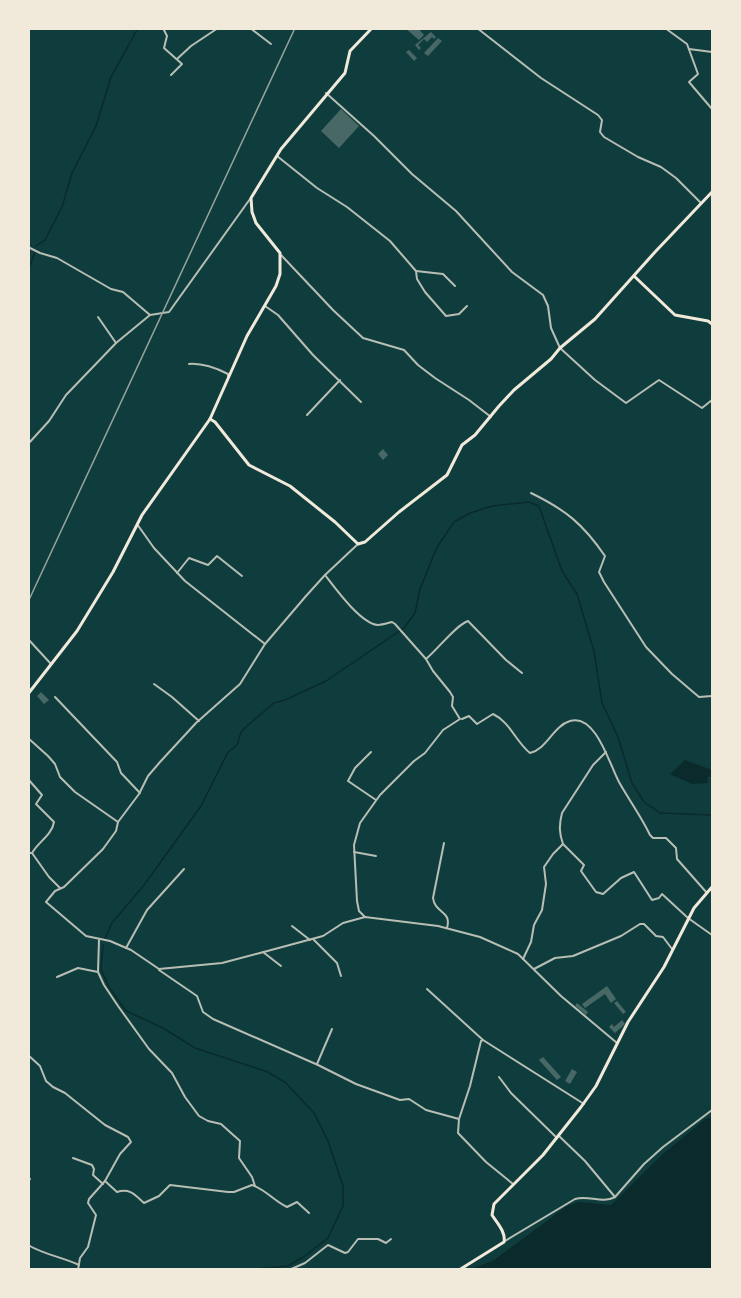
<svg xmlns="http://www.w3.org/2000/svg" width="741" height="1298" font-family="'Source Sans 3',sans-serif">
  <rect width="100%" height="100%" fill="#0f3d3e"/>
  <g fill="#0a2a2b">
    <polygon points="685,760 712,770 712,776 707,777 708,783 692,784 670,774"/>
    <polygon points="712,1117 712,1269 472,1269 494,1260 567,1206 579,1202 611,1205 663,1154 705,1119"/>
  </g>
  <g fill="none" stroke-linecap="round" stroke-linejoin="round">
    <g stroke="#0a2a2b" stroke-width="1.5">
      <polyline points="36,246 45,240 62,207 72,173 96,126 111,77 138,28"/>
      <polyline points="28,271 35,252"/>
      <polyline points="105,938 112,923 144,885 201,806 228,752 237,745 241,732 248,725 274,703 285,700 326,681 404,628 415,613 420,589 437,547 454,522 470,513 492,506 529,502 539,506 562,571 577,594 594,651 602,703 618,737 632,783 644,802 660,813 712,815"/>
      <polyline points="103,945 101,969 109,987 126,1011 163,1028 195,1048 268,1072 286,1083 314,1113 328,1141 343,1186 343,1206 328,1238 305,1256 288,1266 241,1270"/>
    </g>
  </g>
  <g fill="#486865">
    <polygon points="405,28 418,28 424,35 419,40"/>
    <polygon points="431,32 436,37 434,39 432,37 427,42 424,39 418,45 421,48 419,50 415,45"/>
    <polygon points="438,38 442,41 428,56 424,53"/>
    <polygon points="409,50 417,58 414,61 406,52"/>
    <polygon points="341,109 359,126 339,148 321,131"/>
    <polygon points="383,449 388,455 383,460 378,454"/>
    <polygon points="41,692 49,700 44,704 37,696"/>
    <polygon points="607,986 616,999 611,1003 605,994 585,1008 582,1004"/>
    <polygon points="617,1001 626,1012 623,1014 614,1003"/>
    <polygon points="577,1003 588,1012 586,1015 575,1006"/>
    <polygon points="622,1020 625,1024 615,1033 609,1027 612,1024 614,1027"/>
    <polygon points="543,1057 561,1077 557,1080 539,1060"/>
    <polygon points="572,1069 577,1072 570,1084 565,1081"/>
  </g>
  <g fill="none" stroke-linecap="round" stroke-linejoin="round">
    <g stroke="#b8beb3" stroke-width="2">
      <polyline points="163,28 167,36 164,48 182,64 171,75"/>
      <polyline points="250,28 271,44"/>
      <polyline points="477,28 541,78 598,115 602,120 600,132 604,137 638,157 661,167 676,178 701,203"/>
      <polyline points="665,28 687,44 698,74 689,82 712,109"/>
      <polyline points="689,49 712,52"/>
      <polyline points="177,59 191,46 218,28"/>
      <polyline points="326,93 374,136 412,174 456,211 512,272 543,295 548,306 551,328 560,348 595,380 626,403 659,380 702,408 712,400"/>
      <polyline points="277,156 317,188 347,207 390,241 416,271 417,279 425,292 446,316 459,314 467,306"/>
      <polyline points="28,247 40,253 57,258 111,289 123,292 150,315"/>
      <polyline points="281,255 333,310 363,338 404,350 418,365 435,378 469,400 491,417"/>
      <polyline points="416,271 443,274 455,286"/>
      <polyline points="265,306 278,315 313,355 361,402"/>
      <polyline points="98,317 116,343"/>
      <path d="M189,364c13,-1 27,4 39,10v3"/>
      <polyline points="307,415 340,380"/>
      <polyline points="28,444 49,421 66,395 116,343 150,315 169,312 250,199"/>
      <path d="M531,493c35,17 52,31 74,63l-6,16 5,10 42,65 26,27 27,23 13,-1"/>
      <polyline points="137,524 154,548 185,581 265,644"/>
      <polyline points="177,573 189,558 208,565 217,556 242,576"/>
      <path d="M325,575c10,13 36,49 53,50 4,0 10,-2 14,-3l3,2 31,35 7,12 17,21 3,5 -1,9 8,13 -17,11 -18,23 -11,8 -34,34 -20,28 -6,22 3,56 2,10 6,6"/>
      <polyline points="28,639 51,664"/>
      <path d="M426,659c12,-10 30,-34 42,-38l38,39 16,13"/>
      <polyline points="154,684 172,697 199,721"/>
      <polyline points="55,697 117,762 121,773 140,793"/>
      <path d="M462,719l7,-3 8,8 16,-10c17,8 23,28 37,39 17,-4 23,-27 40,-32 26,-8 40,45 49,61 10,18 22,34 31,53l3,3h13l10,10 1,11 30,34"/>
      <polyline points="28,738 48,756 55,764 60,777 75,792 118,822 139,794 148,776 160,762 196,723 240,684 265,644 306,596 325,575 358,544"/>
      <polyline points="371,752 355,768 348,781 376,800"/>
      <path d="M28,779l14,16 -6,9 18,18c-2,13 -16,20 -22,31"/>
      <polyline points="118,822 116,831 103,849 64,887 55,891 46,902 86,936 110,941 131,950 159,969 222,963 260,953 323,936 343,923 365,917 438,926 480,937 518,954 561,996 617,1043"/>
      <path d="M444,843l-11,55c2,16 19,12 14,30"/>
      <path d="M563,844c-4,-11 -4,-19 -1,-31l31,-48 13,-13"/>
      <polyline points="354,852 376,856"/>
      <polyline points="28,853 32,853 49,877 60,888"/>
      <polyline points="292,926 310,940"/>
      <polyline points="313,939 337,963 341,976"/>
      <polyline points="99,940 98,972 104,985 118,1006 149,1049 172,1073 185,1097 199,1116 208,1121 221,1124 240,1141 239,1158 252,1177 255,1186"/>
      <polyline points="126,948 147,910 184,869"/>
      <polyline points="263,952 281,966"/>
      <polyline points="523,959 531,942 534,925 542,910 546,884 544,867 553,854 563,844 584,865 581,871 596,892 603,894 621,878 634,872 652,900 659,898 662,894 688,918 712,935"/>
      <polyline points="534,969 555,958 573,956 621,936 640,924 644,924 656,936 663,937 672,949"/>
      <polyline points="159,970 197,996 203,1012 213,1019 318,1065 356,1084 400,1100 409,1099 426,1110 459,1119 458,1133 486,1162 513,1184"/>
      <polyline points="57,977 78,968 98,972"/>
      <polyline points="427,989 483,1040"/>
      <polyline points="28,1055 40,1066 46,1081 53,1087 65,1093 105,1125 128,1137 131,1142 120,1154 105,1181 89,1199 88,1203 96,1215 88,1247 80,1258 78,1270"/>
      <polyline points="317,1064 332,1029"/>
      <polyline points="499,1077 511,1093 557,1138"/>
      <polyline points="459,1119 470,1086 481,1041 483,1040 584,1104"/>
      <polyline points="559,1136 585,1161 615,1197 644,1164 663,1147 712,1110"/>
      <polyline points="73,1158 92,1165 94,1169 93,1175 103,1184"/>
      <polyline points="28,1181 30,1179"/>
      <path d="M105,1181l12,11c13,-4 18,3 27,11l15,-7 11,-11 58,7h6l18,-7c13,4 22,16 35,22l10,-5 12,11"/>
      <path d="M505,1241l70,-42c14,-4 27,5 40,-2"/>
      <path d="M28,1245c17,10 34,12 51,20"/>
      <polyline points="289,1270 305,1263 328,1245 345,1253 348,1252 358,1239 378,1239 386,1243 391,1239"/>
    </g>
    <g stroke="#f1e9da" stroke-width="3">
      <polyline points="634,276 675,315 708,321 712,324"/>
      <polyline points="210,419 215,422 249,465 290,486 335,522 358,544 365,542 399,512 447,475 462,445 475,435 499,406 514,390 551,359 560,348 595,319 655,252 712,192"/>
      <polyline points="28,694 77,631 113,572 142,515 210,419 247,336 276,286 280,274 280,253 256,223 252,212 251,198 281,149 345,73 350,51 372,28"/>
      <path d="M459,1270l45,-28c2,-10 -7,-19 -12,-27l2,-11 49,-49 38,-48 15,-21 32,-64 36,-55 30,-59 18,-21"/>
    </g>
    <polyline stroke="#97a49c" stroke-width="1.5" points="28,602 295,28"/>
  </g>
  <rect width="741" height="1298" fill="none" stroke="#f1e9da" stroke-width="60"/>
</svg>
